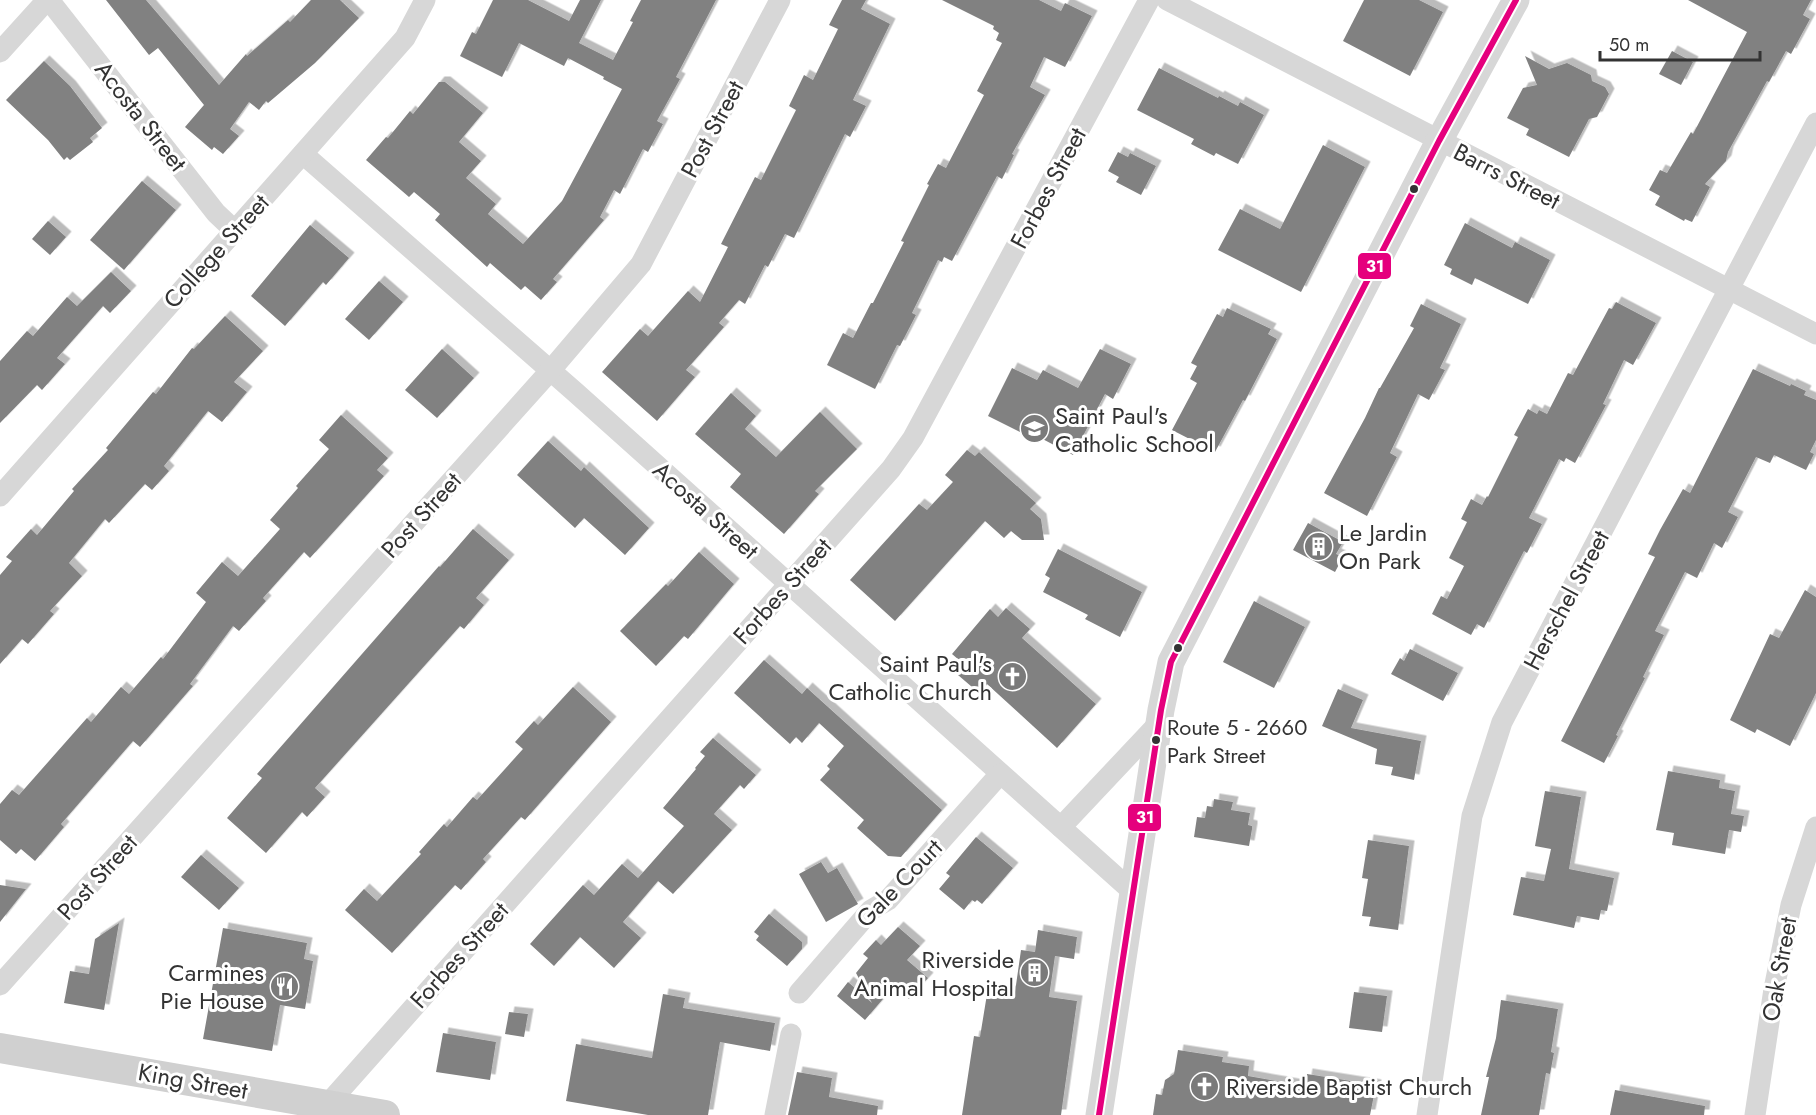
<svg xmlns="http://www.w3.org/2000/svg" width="1816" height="1115" font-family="Jost,sans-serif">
  <defs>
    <filter id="shadow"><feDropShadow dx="5.5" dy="-5.5" stdDeviation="0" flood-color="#0004"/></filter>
  </defs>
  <rect width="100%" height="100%" fill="#fff"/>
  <g fill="#818181" filter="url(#shadow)">
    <polygon points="106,0 146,0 219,85 246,54 247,56 288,20 290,22 311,0 340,0 359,18 315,63 268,103 266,101 259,110 249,102 230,129 239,136 223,154 214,147 212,150 185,127 204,105 158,48 149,55"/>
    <polygon points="493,0 528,0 569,21 580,0 601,0 579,43 613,60 633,22 630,21 641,0 716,0 676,77 680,79 657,121 663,124 648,152 643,149 620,194 614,190 600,217 604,220 553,279 557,282 541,300 525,286 521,290 490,263 487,267 435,220 440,214 414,192 409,197 366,160 386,137 388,138 410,111 413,114 439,82 445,82 483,113 459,142 481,161 466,178 496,204 488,214 523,244 562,201 622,89 603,79 604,77 568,58 564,66 519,43 502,77 460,56 472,32 476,34"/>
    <polygon points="842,0 866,0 861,9 890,24 853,100 866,106 850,137 845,134 794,238 785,234 768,267 765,265 745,304 739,300 719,323 724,327 686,370 695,377 657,421 602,372 640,329 648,336 688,291 700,302 728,247 721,244 755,177 761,180 796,110 789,106 804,75 813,80 838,29 829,25"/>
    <polygon points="942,0 1039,0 1061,11 1065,3 1092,16 1065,67 1044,57 1030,87 1045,95 1012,154 1014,155 1002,179 997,176 952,261 944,257 942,262 938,260 912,313 916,315 900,346 897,345 875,389 827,365 843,333 853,338 871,303 873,303 904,242 901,241 929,185 927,184 938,164 946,168 948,164 984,95 977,91 1002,43 996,40 999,33 993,29 994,26"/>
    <polygon points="1364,0 1419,0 1443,12 1410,76 1343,41"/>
    <polygon points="1688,0 1811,0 1803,15 1810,19 1791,54 1786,51 1769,82 1767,81 1728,152 1726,161 1705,184 1710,187 1692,222 1685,219 1684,221 1655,205 1660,196 1649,190 1660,170 1667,173 1691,132 1693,134 1747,32"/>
    <polygon points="1672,51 1693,62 1681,85 1659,74"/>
    <polygon points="1525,56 1549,69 1567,63 1591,75 1592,81 1605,87 1609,94 1597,117 1589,119 1569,157 1526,135 1529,129 1507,118 1523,88 1537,85"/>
    <polygon points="44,61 70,86 102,128 90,138 93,142 70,160 67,157 64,160 48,140 6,100"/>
    <polygon points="1159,68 1218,98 1219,96 1238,106 1240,102 1264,115 1238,164 1216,153 1214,156 1191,144 1194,139 1137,110"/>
    <polygon points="1323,145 1365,167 1301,292 1218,250 1240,209 1280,229"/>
    <polygon points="1118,152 1128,157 1130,153 1156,166 1141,195 1116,182 1119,177 1108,171"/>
    <polygon points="142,181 176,210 124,270 90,240"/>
    <polygon points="48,221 66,237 50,255 32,239"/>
    <polygon points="1465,223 1512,248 1515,242 1550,260 1528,304 1475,278 1472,285 1450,274 1452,269 1444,265"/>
    <polygon points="310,225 349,258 326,285 323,282 285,326 251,296"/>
    <polygon points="111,272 131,291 110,313 103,306 57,358 65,364 42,390 37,385 0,423 0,361 27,331 33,336 67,297 77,306"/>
    <polygon points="379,281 403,302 369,340 345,319"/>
    <polygon points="1616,302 1656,323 1633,365 1624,360 1603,404 1606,405 1575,463 1566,458 1564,462 1559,459 1529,518 1542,524 1527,553 1524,551 1484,628 1477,624 1471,635 1432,614 1441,596 1447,599 1464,566 1449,558 1467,522 1461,519 1471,499 1482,505 1487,496 1488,497 1518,437 1514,435 1528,409 1537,414 1539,410 1547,414 1568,373 1573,375 1609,308 1612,309"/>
    <polygon points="1421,304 1461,324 1440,368 1445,370 1429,400 1418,394 1390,453 1397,457 1367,516 1324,493 1365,418 1379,388 1380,388 1414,328 1410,326"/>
    <polygon points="1227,308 1271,329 1268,334 1277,339 1245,401 1243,400 1215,452 1172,430 1197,383 1190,379 1197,366 1191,363 1217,314 1223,317"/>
    <polygon points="225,316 263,351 234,382 247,392 222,422 208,411 164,466 169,471 152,490 145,484 109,523 105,519 69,563 82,576 50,611 54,614 28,644 22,639 0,664 0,575 12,561 6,557 31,529 37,535 74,491 72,489 108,450 106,448 153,392 156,394 192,348 194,349"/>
    <polygon points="442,349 474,378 437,418 405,390"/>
    <polygon points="1100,349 1131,364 1113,399 1105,394 1073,455 1033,434 1032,438 988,416 1012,368 1037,380 1043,370 1078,388"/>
    <polygon points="1753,369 1790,386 1791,384 1806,391 1804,395 1816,400 1816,440 1810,452 1814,454 1806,470 1774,455 1770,463 1756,457 1728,512 1738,517 1722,548 1714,543 1697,578 1685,572 1655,631 1664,635 1643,677 1645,678 1616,735 1618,736 1604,763 1561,741 1655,557 1648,554 1660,530 1683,489 1690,493"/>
    <polygon points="731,393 756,416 745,429 776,457 820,412 857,449 815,491 819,494 784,534 730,487 741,474 695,434"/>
    <polygon points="341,415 388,458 377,470 384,476 310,558 304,552 263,598 266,601 239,631 233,626 190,684 193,686 140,747 133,741 61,824 64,827 35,861 21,849 16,854 0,840 0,804 12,790 19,795 87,718 91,722 121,687 129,694 161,657 163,659 206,602 196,593 222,562 238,576 280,529 270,520 298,488 296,486 329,449 319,440"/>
    <polygon points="548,441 581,471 584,467 649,528 625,555 584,518 575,528 517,475"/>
    <polygon points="967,450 975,456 979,452 1036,503 1030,509 1041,519 1044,540 1022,540 1011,531 1004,538 985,521 895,621 850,580 919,504 927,510 953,482 945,475"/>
    <polygon points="1308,523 1343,542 1336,554 1343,557 1335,572 1293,550"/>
    <polygon points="473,529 509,560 476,598 484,605 464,629 460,626 315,788 325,797 307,817 302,812 266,853 227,818 262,778 257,774 439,566 440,567"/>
    <polygon points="1058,549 1142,592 1120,637 1085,619 1088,615 1043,592 1050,578 1045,575"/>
    <polygon points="699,552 734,584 688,639 684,636 656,666 620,631 666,584 668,586"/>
    <polygon points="1805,590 1816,597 1816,693 1790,746 1757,729 1755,733 1730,720 1770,634 1779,638"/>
    <polygon points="1254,601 1305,627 1274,688 1223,662"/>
    <polygon points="1006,608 1030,629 1022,638 1096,704 1057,748 987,684 979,693 951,669 959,660 952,654 990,609 998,617"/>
    <polygon points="1410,649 1458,673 1443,701 1391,674 1400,658 1404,661"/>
    <polygon points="764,660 802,694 807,688 942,810 901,857 888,856 857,828 864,820 820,780 830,769 827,766 844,746 819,723 802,743 796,737 790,744 734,693"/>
    <polygon points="573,687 611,722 525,820 521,817 483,859 486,862 461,890 455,885 392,953 345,910 364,889 377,901 421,854 419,852 444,824 447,827 473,797 477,800 523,749 515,742 534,721 538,725"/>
    <polygon points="1338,689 1363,700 1351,728 1421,741 1414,780 1391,775 1393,767 1375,764 1377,749 1322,726"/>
    <polygon points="713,738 756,775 744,789 740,785 714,814 732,830 673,894 658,881 623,922 641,938 614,968 580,937 554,966 530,944 583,885 594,895 622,864 638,878 684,826 663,808 696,769 695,768 705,756 700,752"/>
    <polygon points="1668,771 1720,780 1719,788 1735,791 1731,814 1744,816 1741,832 1729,830 1725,854 1672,845 1674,833 1656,830"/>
    <polygon points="1545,791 1581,797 1569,869 1614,878 1607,911 1601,910 1599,920 1577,916 1574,928 1513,915 1521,877 1544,881 1551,849 1535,846"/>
    <polygon points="1214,799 1233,802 1231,810 1250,813 1248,825 1252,826 1252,829 1249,846 1194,837 1197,817 1205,818 1207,806 1213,807"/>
    <polygon points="976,837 1013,868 982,904 977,900 975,902 972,900 964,910 939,889 950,876 946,873"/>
    <polygon points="1368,840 1409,846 1398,930 1369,926 1371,917 1362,916 1368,879 1362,878"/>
    <polygon points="201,855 239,888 219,910 181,877"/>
    <polygon points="821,862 828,873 837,868 858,904 826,922 799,874"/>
    <polygon points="0,885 26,889 0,922"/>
    <polygon points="769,914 802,942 802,949 787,966 756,940 759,936 754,932"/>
    <polygon points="119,923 104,1010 64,1003 70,971 89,974 95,939"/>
    <polygon points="898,927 920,946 907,960 928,978 909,999 894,986 865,1020 837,996 848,982 872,1003 856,973 868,958 863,954 876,940 881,945"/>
    <polygon points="223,928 307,943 304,959 313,961 305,1009 280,1005 272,1051 203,1039"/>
    <polygon points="1038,930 1077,937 1074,959 1055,956 1049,997 1077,1001 1061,1115 962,1115 974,1036 980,1037 988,988 1015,992 1021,950 1035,952"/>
    <polygon points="1354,992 1387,996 1382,1032 1349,1028"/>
    <polygon points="663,994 685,998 683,1008 775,1023 770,1051 720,1042 708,1115 648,1115 566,1101 576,1044 652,1058"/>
    <polygon points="1501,1000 1558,1009 1551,1052 1554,1053 1550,1074 1546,1073 1539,1115 1481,1115 1489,1077 1486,1077 1496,1038"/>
    <polygon points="509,1012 528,1014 524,1037 505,1034"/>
    <polygon points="443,1033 496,1042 490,1080 436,1072"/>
    <polygon points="1178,1050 1223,1057 1222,1062 1249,1066 1248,1076 1305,1086 1307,1074 1376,1085 1370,1115 1153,1115 1156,1094 1162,1095 1165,1080 1174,1074"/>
    <polygon points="797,1072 832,1078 829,1097 878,1106 877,1115 788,1115"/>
    <polygon points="1615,1090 1705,1106 1704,1115 1610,1115"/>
  </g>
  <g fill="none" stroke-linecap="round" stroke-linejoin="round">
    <g stroke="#d7d7d7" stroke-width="21">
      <polyline points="49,0 216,213 234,230"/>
      <polyline points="1167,0 1816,334"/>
      <polyline points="0,52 47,0"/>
      <polyline points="303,154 575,392 1133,892"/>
      <polyline points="0,496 405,38 425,0"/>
      <polyline points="1061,827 1159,723"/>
      <polyline points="0,985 550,371 641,264 780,0"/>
      <polyline points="799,993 871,910 888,900 1000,774"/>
      <polyline points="319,1114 891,469 913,438 1149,0"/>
      <polyline points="775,1115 791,1034"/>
      <polyline points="1427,1115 1472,816 1502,722 1816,123"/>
      <polyline points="1755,1115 1774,989 1791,905 1816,827"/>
    </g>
    <polyline stroke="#d7d7d7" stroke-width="27" points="1099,1115 1161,710 1171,662 1439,141 1516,0"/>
    <polyline stroke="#d0d0d0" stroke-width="30" points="0,1048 385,1115"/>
    <defs>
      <polyline id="bus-1" points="1099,1115 1161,710 1171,662 1439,141 1516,0"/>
    </defs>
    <use href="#bus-1" stroke="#fff" stroke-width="10"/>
    <use href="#bus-1" stroke="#e5007d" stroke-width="6"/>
  </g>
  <defs>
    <symbol id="school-disc" viewBox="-11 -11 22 22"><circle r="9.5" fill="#7a7a7a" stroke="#fff"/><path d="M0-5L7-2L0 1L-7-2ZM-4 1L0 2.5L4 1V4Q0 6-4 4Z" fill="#fff"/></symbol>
    <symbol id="building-disc" viewBox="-11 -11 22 22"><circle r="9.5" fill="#7a7a7a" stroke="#fff"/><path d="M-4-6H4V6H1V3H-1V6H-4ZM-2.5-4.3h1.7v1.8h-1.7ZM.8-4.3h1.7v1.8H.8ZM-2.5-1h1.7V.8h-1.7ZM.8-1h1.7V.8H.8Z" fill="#fff"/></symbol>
    <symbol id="church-disc" viewBox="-11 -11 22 22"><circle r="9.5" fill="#7a7a7a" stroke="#fff"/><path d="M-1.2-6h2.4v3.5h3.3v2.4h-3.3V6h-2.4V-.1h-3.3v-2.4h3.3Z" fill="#fff"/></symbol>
    <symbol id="restaurant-disc" viewBox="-11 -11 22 22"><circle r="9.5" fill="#7a7a7a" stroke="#fff"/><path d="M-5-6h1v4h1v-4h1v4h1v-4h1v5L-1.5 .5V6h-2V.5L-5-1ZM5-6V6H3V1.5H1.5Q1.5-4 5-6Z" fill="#fff"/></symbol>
  </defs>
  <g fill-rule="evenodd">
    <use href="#school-disc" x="1018" y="412" width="33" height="33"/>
    <use href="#building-disc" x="1302" y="530" width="33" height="33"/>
    <use href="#church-disc" x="996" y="660" width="33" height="33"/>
    <use href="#building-disc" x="1018" y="956" width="33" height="33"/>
    <use href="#restaurant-disc" x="268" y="970" width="33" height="33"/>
    <use href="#church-disc" x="1188" y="1070" width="33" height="33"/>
  </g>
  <g fill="#333" stroke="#fff" stroke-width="2">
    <circle cx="1414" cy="189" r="5"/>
    <circle cx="1178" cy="648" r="5"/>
    <circle cx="1156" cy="740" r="5"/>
  </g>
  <g text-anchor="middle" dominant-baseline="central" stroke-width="6" stroke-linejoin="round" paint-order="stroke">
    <g font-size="22" fill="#333" stroke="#fff" text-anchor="start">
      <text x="1167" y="727">Route 5 - 2660<tspan x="1167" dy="28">Park Street</tspan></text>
    </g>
    <g font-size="24" fill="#333" stroke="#fff">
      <text transform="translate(141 116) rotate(52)">Acosta Street</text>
      <text transform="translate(712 129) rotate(-62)">Post Street</text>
      <text transform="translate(1507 176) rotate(27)">Barrs Street</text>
      <text transform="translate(1048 188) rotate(-62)">Forbes Street</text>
      <text transform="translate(216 251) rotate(-48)">College Street</text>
      <text transform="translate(706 510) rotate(42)">Acosta Street</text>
      <text transform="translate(421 515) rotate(-48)">Post Street</text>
      <text transform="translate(782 591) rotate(-48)">Forbes Street</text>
      <text transform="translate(1566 600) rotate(-62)">Herschel Street</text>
      <text transform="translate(97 877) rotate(-48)">Post Street</text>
      <text transform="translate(899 883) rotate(-46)">Gale Court</text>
      <text transform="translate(459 955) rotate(-48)">Forbes Street</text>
      <text transform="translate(1779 969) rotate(-80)">Oak Street</text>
      <text transform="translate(193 1081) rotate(10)">King Street</text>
    </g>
    <g font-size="24" fill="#333" stroke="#fff" text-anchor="start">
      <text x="1055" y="415">Saint Paul's<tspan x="1055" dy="28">Catholic School</tspan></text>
      <text x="1339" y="532">Le Jardin<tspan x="1339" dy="28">On Park</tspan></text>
      <text x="992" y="663" text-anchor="end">Saint Paul's<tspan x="992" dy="28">Catholic Church</tspan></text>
      <text x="1014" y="959" text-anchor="end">Riverside<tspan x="1014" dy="28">Animal Hospital</tspan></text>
      <text x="264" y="972" text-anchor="end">Carmines<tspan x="264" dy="28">Pie House</tspan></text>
      <text x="1226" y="1086">Riverside Baptist Church</text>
    </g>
  </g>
  <g stroke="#fff" stroke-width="2">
    <rect x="1357" y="252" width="35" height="28" rx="6" fill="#e5007d"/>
    <rect x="1127" y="803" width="35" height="29" rx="6" fill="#e5007d"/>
  </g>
  <g font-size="16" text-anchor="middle" font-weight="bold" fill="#fff">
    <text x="1375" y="272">31</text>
    <text x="1145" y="823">31</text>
  </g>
  <path d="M1600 51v9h160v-9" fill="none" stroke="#333333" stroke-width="3"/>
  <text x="1609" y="51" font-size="18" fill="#333333" stroke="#ffffff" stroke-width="4.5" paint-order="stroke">50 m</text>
</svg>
